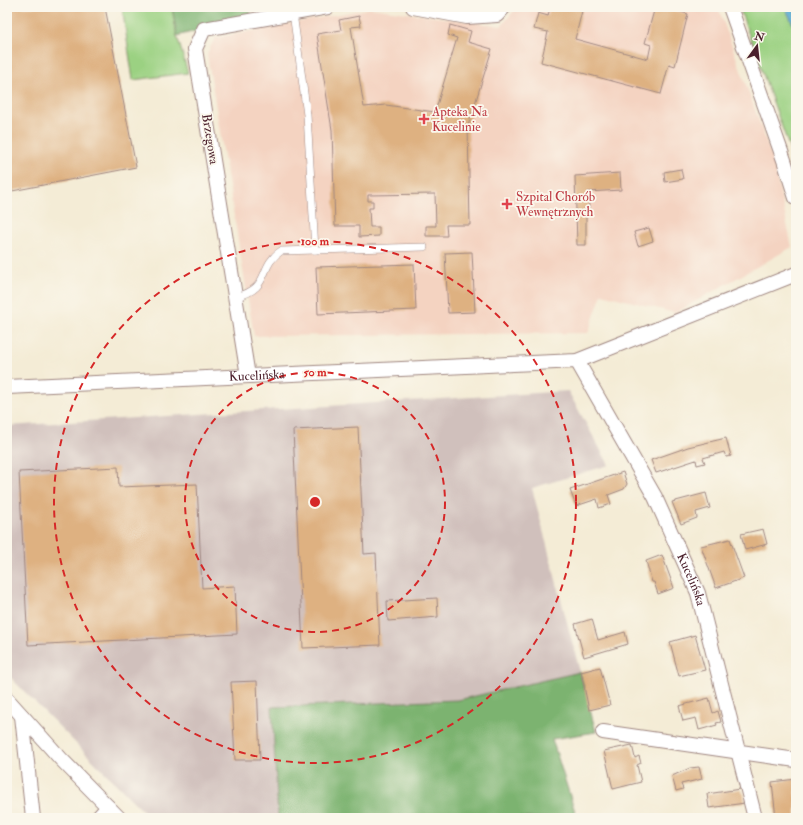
<svg xmlns="http://www.w3.org/2000/svg" width="803" height="825" font-family="'IM FELL Double Pica',serif">
  <rect width="100%" height="100%" fill="#fbf7ec"/>
  <filter id="ink" filterUnits="userSpaceOnUse"><feTurbulence type="fractalNoise" baseFrequency=".025" numOctaves="2"/><feDisplacementMap in="SourceGraphic" scale="8" xChannelSelector="R" yChannelSelector="G"/><feConvolveMatrix kernelMatrix="1 2 1 2 8 2 1 2 1" color-interpolation-filters="sRGB"/></filter>
  <filter id="wash" filterUnits="userSpaceOnUse"><feTurbulence type="fractalNoise" baseFrequency=".012" numOctaves="4" result="noise"/><feDisplacementMap in="SourceGraphic" scale="16" xChannelSelector="R" yChannelSelector="G"/><feGaussianBlur stdDeviation="0.9" result="paint"/><feColorMatrix in="noise" values="0 0 0 0 0 0 0 0 0 0 0 0 0 0 0 0 0 1.4 0 .05"/><feComposite in="paint" operator="in"/></filter>
  <g filter="url(#wash)">
    <rect width="100%" height="100%" fill="#f4ecd6"/>
    <polygon fill="#f4d3c1" points="517,7 718,7 773,160 792,247 675,313 602,294 588,333 254,336 207,54 215,38 371,8 501,26"/>
    <polygon fill="#d0c0bc" points="568,391 609,465 532,488 580,672 458,700 272,707 278,818 155,818 142,810 7,674 7,426"/>
    <g fill="#9bd182" stroke="#727856">
      <polygon points="122,7 172,7 177,36 188,73 133,80"/>
      <polygon points="739,7 796,7 796,166"/>
    </g>
    <g fill="#7cb370" stroke="#63694e">
      <polygon points="172,7 250,7 251,16 177,36"/>
      <polygon points="580,672 596,732 552,739 577,818 278,818 272,707 458,700"/>
    </g>
    <polygon fill="#56aad2" stroke="#50647e" points="785,7 796,7 796,31"/>
    <g id="blocks">
      <g fill="#deb181">
        <polygon points="7,7 105,7 136,167 7,192"/>
        <polygon points="550,7 583,7 575,39 648,59 651,45 645,43 655,7 663,7 688,14 675,66 669,64 661,94 541,62 548,32 534,29 538,13 548,16"/>
        <polygon points="359,16 361,26 351,27 364,107 386,105 435,112 457,38 448,35 450,25 471,31 468,42 492,49 468,126 470,225 446,225 447,236 426,236 426,226 436,226 435,194 368,195 368,201 373,201 373,208 369,208 370,227 379,227 379,236 359,237 359,226 335,226 332,130 317,34 341,30 339,20"/>
        <polygon points="681,169 683,179 665,182 664,172"/>
        <polygon points="620,173 621,190 588,192 589,208 585,208 586,212 590,212 590,216 586,216 586,245 577,245 575,176"/>
        <polygon points="649,228 653,241 638,246 634,232"/>
        <polygon points="472,252 475,312 448,313 445,253"/>
        <polygon points="414,264 416,310 318,314 316,267"/>
        <polygon points="358,427 364,554 376,553 380,645 303,648 293,430"/>
        <polygon points="726,438 731,456 726,457 724,452 703,458 705,463 697,465 696,460 656,473 651,460 688,447"/>
        <polygon points="118,467 119,487 197,484 202,588 235,586 237,634 28,645 19,472"/>
        <polygon points="623,472 627,484 624,489 608,495 611,504 599,508 597,499 576,506 570,490"/>
        <polygon points="706,493 710,508 696,512 697,518 681,524 672,502"/>
        <polygon points="763,529 767,544 745,550 741,534"/>
        <polygon points="730,539 744,578 716,588 701,546"/>
        <polygon points="662,555 674,588 658,594 654,582 652,582 646,561"/>
        <polygon points="437,598 438,617 388,621 387,601"/>
        <polygon points="592,619 598,640 625,632 628,644 584,657 575,624"/>
        <polygon points="695,635 705,670 679,676 670,642"/>
        <polygon points="600,667 610,705 589,710 581,672"/>
        <polygon points="257,681 260,760 235,760 231,682"/>
        <polygon points="709,698 713,713 718,711 721,722 716,723 717,725 699,730 696,718 683,721 679,706"/>
        <polygon points="632,745 635,758 639,756 641,763 637,765 641,782 613,789 604,751"/>
        <polygon points="699,767 702,779 681,784 683,789 676,791 672,776 690,768"/>
        <polygon points="796,779 796,818 776,818 772,782"/>
        <polygon points="740,789 744,794 745,803 709,808 707,794"/>
      </g>
    </g>
  </g>
  <g filter="url(#ink)">
    <use href="#blocks" fill-opacity="0" stroke="#9f8680" stroke-width="1"/>
    <g fill="none" stroke-linecap="round" stroke-linejoin="round">
      <defs>
        <g id="service">
          <polyline points="293,13 307,115 315,250"/>
          <path d="M235,297c37,-8 22,-30 46,-46l143,-4"/>
        </g>
        <g id="minor">
          <polyline points="413,7 467,17 497,15 504,7"/>
          <polyline points="730,7 784,160 796,198"/>
          <path id="s1" d="M577,361l78,136 43,96 57,225"/>
          <polyline points="248,376 195,49 204,29 328,7"/>
          <path id="s2" d="M7,387l570,-26 219,-87"/>
          <polyline points="7,699 61,759 119,818"/>
          <polyline points="22,716 33,818"/>
          <polyline points="603,732 796,760"/>
          <polyline points="98,818 108,807"/>
        </g>
      </defs>
      <use href="#service" stroke="#9f8680" stroke-width="8"/>
      <use href="#minor" stroke="#9f8680" stroke-width="16"/>
      <use href="#service" stroke="#fff" stroke-width="7"/>
      <use href="#minor" stroke="#fff" stroke-width="14"/>
    </g>
  </g>
  <g fill="none" stroke="#d62828" stroke-width="2" stroke-dasharray="7 5">
    <circle cx="315" cy="502" r="130"/>
    <circle cx="315" cy="502" r="261"/>
  </g>
  <g fill="#e0444e" stroke="#fbf7ec" stroke-width="1.5">
    <path d="M422 113h4v4h4v4h-4v4h-4v-4h-4v-4h4z"/>
    <path d="M505 198h4v4h4v4h-4v4h-4v-4h-4v-4h4z"/>
  </g>
  <g text-anchor="middle" dominant-baseline="central" stroke-width="3.5" stroke-linejoin="round" paint-order="stroke">
    <g font-size="13" fill="#be3a42" stroke="#fbf7ec" text-anchor="start">
      <text x="432" y="112">Apteka Na<tspan x="432" dy="15">Kucelinie</tspan></text>
      <text x="516" y="197">Szpital Chorób<tspan x="516" dy="15">Wewnętrznych</tspan></text>
    </g>
    <g font-size="13" fill="#4a1f2b" stroke="#fbf7ec">
      <text transform="translate(210 139) rotate(81)">Brzegowa</text>
      <text stroke="none"><textPath href="#s2" startOffset="250">Kucelińska</textPath></text>
      <text stroke="none"><textPath href="#s1" startOffset="247">Kucelińska</textPath></text>
    </g>
  </g>
  <circle cx="315" cy="502" r="6" fill="#d62828" stroke="#fbf7ec" stroke-width="2"/>
  <g font-size="12" text-anchor="middle" font-weight="bold" fill="#d62828" stroke="#fbf7ec" stroke-width="3.5" stroke-linejoin="round" paint-order="stroke">
    <text x="315" y="245">100 m</text>
    <text x="315" y="376">50 m</text>
  </g>
  <rect width="803" height="825" fill="none" stroke="#fbf7ec" stroke-width="24"/>
  <g transform="translate(757 46) rotate(15)" stroke="#fbf7ec" stroke-width="3" paint-order="stroke">
  <path d="M0-3L7 15L0 10L-7 15Z" fill="#4a1f2b"/>
  <text y="-6" font-size="11" font-weight="bold" text-anchor="middle" fill="#4a1f2b">N</text>
  </g>
</svg>
